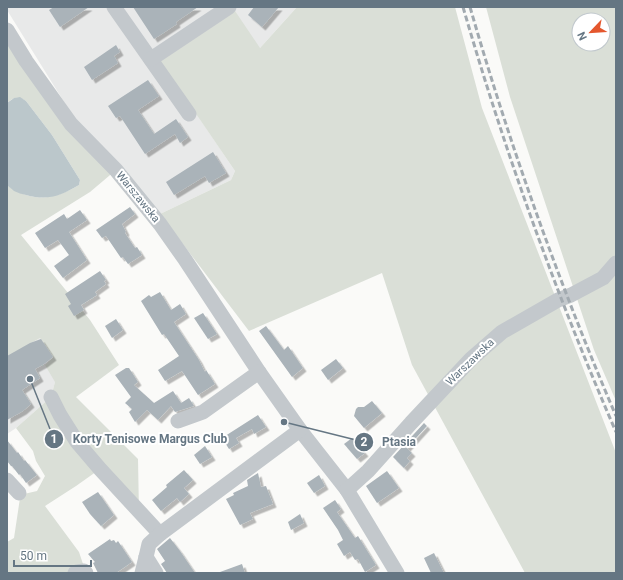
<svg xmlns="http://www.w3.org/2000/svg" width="623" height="580" font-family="Roboto,sans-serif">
  <defs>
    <filter id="shadow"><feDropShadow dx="3.5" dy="3.5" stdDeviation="0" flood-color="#0004"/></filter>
  </defs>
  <rect width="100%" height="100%" fill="#fafaf8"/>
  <g fill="#e8e9e9">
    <polygon points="7,7 297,7 260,48 160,60 235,171 231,180 160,214 74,118 7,10"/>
    <polygon points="40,338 53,358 55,382 51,397 16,428 7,434 7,357"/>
  </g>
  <g fill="#dadfd7" fill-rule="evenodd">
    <polygon points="297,7 455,7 482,108 616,453 616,573 525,573 412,365 382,273 249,331 160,214 231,180 235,171 160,61 235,11 260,48"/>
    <path d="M486,7h130v394l-22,-51 -84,-253zM579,20h24v24h-24z"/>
    <path d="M7,40l109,130 -26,22 -69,43 69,85 29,45 -43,32 62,62 1,53 -39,-43 -24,17 -31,20 34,46 7,21h-79v-31l7,-4 6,-40 4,-4 13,-3 8,-15 -9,-15 -3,-10 -17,-23 35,-31 4,-15 -10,-17 8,-7 -13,-20 -33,19v-172c25,18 47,15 72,0l1,-5 -28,-45 -26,-34c-8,-5 -12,-4 -19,2z"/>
  </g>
  <path fill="#bbc7cb" d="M20,97l6,4 26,34 28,45 -1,5c-19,11 -31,16 -53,10 -4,-1 -8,-2 -12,-4 -2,-2 -5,-4 -7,-6v-82l7,-5z"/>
  <g fill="#aab3b9" filter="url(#shadow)">
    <polygon points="54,7 89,7 60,27 49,10"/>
    <polygon points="133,7 198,7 176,22 177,24 154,39"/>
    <polygon points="254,7 279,7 262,27 248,15"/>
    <polygon points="116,45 120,52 114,56 118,63 92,80 84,67"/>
    <polygon points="148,80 159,96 138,110 154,134 176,119 188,137 180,143 175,134 145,154 120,116 116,118 108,106"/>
    <polygon points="213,152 226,173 209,183 205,176 174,195 166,182"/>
    <polygon points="130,207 135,214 122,224 126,232 125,233 135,248 137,247 142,255 128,264 123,257 121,258 106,236 102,238 96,230"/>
    <polygon points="80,210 87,220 69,232 87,260 63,278 54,266 69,255 58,240 45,248 35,233 64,214 67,219"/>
    <polygon points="100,271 106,280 104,281 106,284 95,292 97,295 81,305 84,310 74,316 68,306 71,304 65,294"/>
    <polygon points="160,292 171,310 180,304 186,314 174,322 199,360 205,372 206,370 215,384 198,395 182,371 165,381 158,370 179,356 164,334 162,335 141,301 149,295 151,297"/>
    <polygon points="203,313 217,334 208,339 194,318"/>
    <polygon points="116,319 123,330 112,338 105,326"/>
    <polygon points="266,326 284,350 288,346 303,368 292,377 259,331"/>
    <polygon points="41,339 53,357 44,364 35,369 40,378 22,390 31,404 23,411 7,420 7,356 30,343"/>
    <polygon points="336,359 343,368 328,380 321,370"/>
    <polygon points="126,368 129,368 138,382 134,385 154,403 173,391 181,403 189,398 194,406 175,412 171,406 158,420 147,410 135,422 129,412 132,409 125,403 131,397 115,375"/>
    <polygon points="372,401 382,413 364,428 354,416 356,409 358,407 364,407"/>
    <polygon points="258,415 266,427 254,434 252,429 236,438 239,443 229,449 222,438"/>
    <polygon points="424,423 427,426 407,448 412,453 407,458 410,461 404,468 393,457"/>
    <polygon points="352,438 365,453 357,459 344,444"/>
    <polygon points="7,440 17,453 18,452 24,461 25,460 37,475 26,483 20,474 19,475 12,466 11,466 7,461"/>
    <polygon points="205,446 212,457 200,464 194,455"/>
    <polygon points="184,470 193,480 184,488 189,494 180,502 177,498 161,511 152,500 167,487 166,485"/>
    <polygon points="387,471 399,488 377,503 366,486"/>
    <polygon points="258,473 261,487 266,486 273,504 250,513 253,519 240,525 226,499 234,495 233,493 248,486 247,480"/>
    <polygon points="319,475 325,486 314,493 307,483"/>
    <polygon points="98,492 114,515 101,526 90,514 82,502"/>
    <polygon points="335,500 341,509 337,512 355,538 358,536 376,565 365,572 358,559 355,560 350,552 344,556 337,544 343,540 338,530 323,508"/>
    <polygon points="300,514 304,523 291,530 288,522"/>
    <polygon points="170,538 180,551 195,573 167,573 161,564 165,561 157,549"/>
    <polygon points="110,539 111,541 114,540 116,543 118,541 132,562 116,573 98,573 93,563 95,562 88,554"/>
    <polygon points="434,553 444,573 431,573 424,558"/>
    <polygon points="242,564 245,573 221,573 220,572"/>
  </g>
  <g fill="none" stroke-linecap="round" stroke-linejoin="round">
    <g stroke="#c3c8cc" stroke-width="15">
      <polyline points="114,7 189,114"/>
      <polyline points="7,30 26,61 71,124 116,170 160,224 184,258 259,372 300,430 347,490 397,573"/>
      <polyline points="151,59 229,7"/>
      <polyline points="51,397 60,415 77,442 100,469 160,534"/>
      <polyline points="178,421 203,412 259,372"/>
      <polyline points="7,480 19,493"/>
      <polyline points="347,490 368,471 411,423 471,359 502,332 558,300 571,295 603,278 616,263"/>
      <polyline points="146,557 156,573"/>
      <polyline points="75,573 77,572 84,571 86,573"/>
      <polyline points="142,573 146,557 149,544 160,534 300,430"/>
    </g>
    <g stroke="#a2aab0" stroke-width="3" stroke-dasharray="6 3" stroke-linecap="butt">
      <path d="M463,7c42,145 93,287 153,425"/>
      <path d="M470,7c40,139 89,276 146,409"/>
    </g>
  </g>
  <g text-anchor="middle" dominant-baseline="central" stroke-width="4" stroke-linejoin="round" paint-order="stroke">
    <g font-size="11" fill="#657683" stroke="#fff">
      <text transform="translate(138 197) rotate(51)">Warszawska</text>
      <text transform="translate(470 362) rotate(-44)">Warszawska</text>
    </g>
  </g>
  <path fill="none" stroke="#657683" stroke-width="1.5" d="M30 379L54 439M284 422L364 442"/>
  <g fill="#657683" stroke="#fff" stroke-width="1.5">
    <circle cx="30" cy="379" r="4"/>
    <circle cx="284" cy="422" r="4"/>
    <circle cx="54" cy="439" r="10"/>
    <circle cx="364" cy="442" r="10"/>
  </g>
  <g font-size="12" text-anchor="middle" font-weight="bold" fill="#fff">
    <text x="54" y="443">1</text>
    <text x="364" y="446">2</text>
  </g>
  <g font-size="12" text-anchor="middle" font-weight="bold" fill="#657683" stroke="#fff" stroke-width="4" stroke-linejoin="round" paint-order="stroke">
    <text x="150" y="443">Korty Tenisowe Margus Club</text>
    <text x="399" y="446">Ptasia</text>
  </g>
  <rect width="623" height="580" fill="none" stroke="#657683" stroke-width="16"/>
  <g transform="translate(591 32) rotate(245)"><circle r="19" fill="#ffffff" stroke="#c1c8cd"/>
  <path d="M0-3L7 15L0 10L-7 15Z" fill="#e4572e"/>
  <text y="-6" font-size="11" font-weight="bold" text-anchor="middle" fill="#657683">N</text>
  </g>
  <path d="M14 560v6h77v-6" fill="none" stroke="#657683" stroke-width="2"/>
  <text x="20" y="560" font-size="12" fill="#657683" stroke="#ffffff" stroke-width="3" paint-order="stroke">50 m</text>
</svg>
